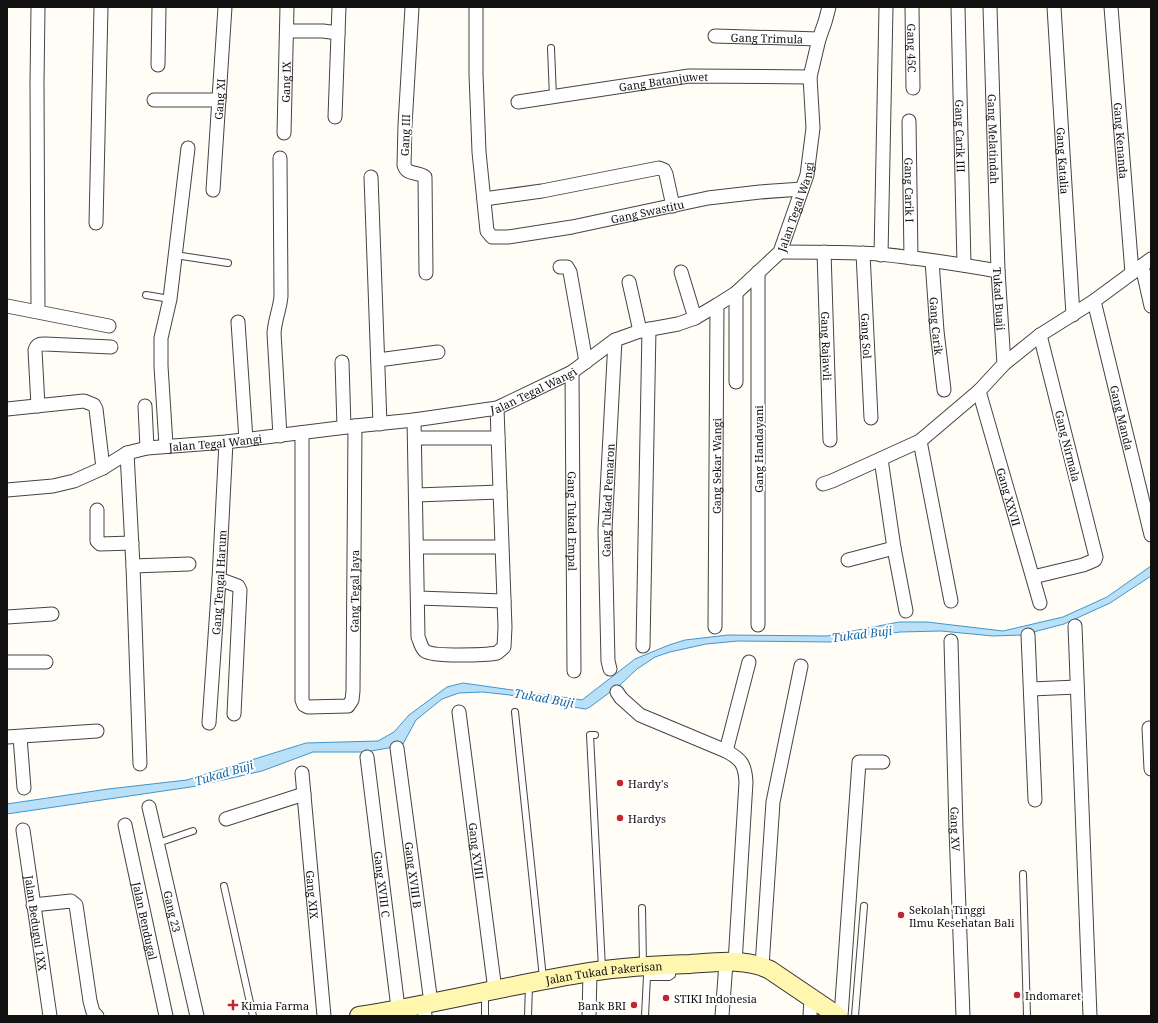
<svg xmlns="http://www.w3.org/2000/svg" width="1158" height="1023" font-family="'Noto Serif',serif">
  <rect width="100%" height="100%" fill="#fffdf5"/>
  <polygon fill="#b9e0f7" stroke="#3f96cf" points="1151,566 1151,576 1110,603 1064,624 1022,635 993,636 941,631 900,632 833,642 738,641 706,644 670,652 655,657 637,669 621,684 590,707 586,709 532,701 510,695 483,692 459,693 442,699 416,720 403,744 394,747 365,752 313,752 262,771 197,786 7,814 7,804 108,789 187,780 306,743 378,741 394,732 409,715 447,687 463,683 582,700 635,659 669,645 685,640 728,635 827,636 899,622 927,622 1003,631 1063,617 1107,597"/>
  <g fill="none" stroke-linecap="round" stroke-linejoin="round">
    <defs>
      <g id="lane">
        <polyline points="551,48 553,97"/>
        <polyline points="175,255 228,263"/>
        <polyline points="146,295 170,299"/>
        <polyline points="515,712 543,978"/>
        <polyline points="595,735 590,735 602,968"/>
        <polyline points="158,843 193,831"/>
        <polyline points="1023,874 1027,1016"/>
        <polyline points="224,886 253,1016"/>
        <polyline points="642,908 643,964"/>
        <polyline points="646,968 647,976 650,977 669,977 672,975 673,966"/>
        <polyline points="485,994 485,1016"/>
        <polyline points="528,1016 529,985"/>
        <polyline points="645,1016 647,976"/>
        <polyline points="855,1016 864,906"/>
      </g>
      <g id="street">
        <path d="M412,7l-7,118 -1,40c3,11 14,6 21,12l1,96"/>
        <path id="s1" d="M476,7v67l3,78 8,79 5,6h16l64,-10 136,-29 52,-6 42,-3"/>
        <path id="s2" d="M912,7l1,81"/>
        <path id="s3" d="M958,7l6,258"/>
        <path id="s4" d="M990,7l8,264 6,93"/>
        <path id="s5" d="M1054,7l19,308"/>
        <path id="s6" d="M1111,7l21,266"/>
        <polyline points="287,31 323,31 338,33"/>
        <path id="s7" d="M715,36l104,3"/>
        <polyline points="158,65 159,7"/>
        <polyline points="154,100 219,100"/>
        <path id="s8" d="M518,102l171,-26 121,1"/>
        <polyline points="335,117 339,7"/>
        <path id="s9" d="M909,121l2,137"/>
        <path id="s10" d="M284,133l3,-126"/>
        <path d="M280,158l1,138c-1,13 -6,23 -7,37l6,103"/>
        <polyline points="371,177 380,424"/>
        <path id="s11" d="M213,190l12,-183"/>
        <polyline points="484,199 542,191 659,168 664,170 666,174 673,206"/>
        <polyline points="96,223 101,7"/>
        <path d="M780,252c33,0 66,0 99,2 40,4 79,10 119,17"/>
        <path id="s12" d="M824,252l6,188"/>
        <path id="s13" d="M863,253l8,165"/>
        <polyline points="881,255 886,7"/>
        <path id="s14" d="M932,261l5,70 7,59"/>
        <polyline points="1142,266 1151,306"/>
        <polyline points="560,267 567,267 570,272 586,362"/>
        <polyline points="681,272 695,318"/>
        <polyline points="629,282 640,331"/>
        <path id="s15" d="M1094,301l57,234"/>
        <polyline points="7,306 109,326"/>
        <polyline points="38,311 37,83 38,7"/>
        <polyline points="238,322 246,440"/>
        <polyline points="378,360 438,352"/>
        <polyline points="342,362 344,427"/>
        <path id="s16" d="M572,372l2,299"/>
        <polyline points="736,382 736,293"/>
        <path id="s17" d="M979,391l61,212"/>
        <path d="M38,406l-3,-56c2,-6 5,-6 10,-6l66,3"/>
        <polyline points="145,406 147,448"/>
        <polyline points="7,409 84,401 94,405 96,409 103,468"/>
        <path d="M414,420l4,217c2,4 3,11 7,14 8,6 61,4 72,2l7,-6 1,-20 -8,-219"/>
        <path id="s18" d="M302,433v267l2,5 4,2 40,-1 4,-6 1,-9 2,-265"/>
        <polyline points="415,438 498,438"/>
        <polyline points="920,441 951,601"/>
        <polyline points="166,445 161,366 161,338 170,299 188,148"/>
        <polyline points="127,453 133,566 140,764"/>
        <polyline points="881,459 894,548 906,611"/>
        <polyline points="823,484 832,481 920,441 979,391 1004,364 1040,335 1094,301 1151,259"/>
        <path id="s19" d="M7,490l46,-4 21,-5 29,-13 24,-15 20,-5 79,-6 129,-16 59,-6 83,-12 75,-36 43,-32 25,-9 38,-7 17,-6 22,-13 19,-12 44,-41 27,-77 6,-47 -3,-51 9,-38 6,-17 4,-15"/>
        <polyline points="416,495 500,492"/>
        <polyline points="97,510 97,541 100,544 132,543"/>
        <polyline points="417,547 501,547"/>
        <polyline points="848,560 894,548"/>
        <polyline points="133,566 189,564"/>
        <polyline points="1033,577 1083,565 1095,560 1096,557 1040,335"/>
        <polyline points="219,579 238,586 240,590 234,714"/>
        <polyline points="418,598 504,601"/>
        <polyline points="7,617 52,614"/>
        <polyline points="758,625 758,272"/>
        <polyline points="1075,626 1090,1016"/>
        <path id="s20" d="M715,627l2,-322"/>
        <polyline points="1028,635 1035,800"/>
        <path id="s21" d="M951,641l5,188 7,187"/>
        <polyline points="643,646 649,329"/>
        <polyline points="7,662 46,662"/>
        <path id="s22" d="M610,669l-2,-8 -3,-131 10,-190"/>
        <polyline points="1031,689 1077,687"/>
        <path d="M617,692l4,6 19,17 86,36c15,8 19,13 20,31l-11,181"/>
        <path id="s23" d="M459,712l36,278"/>
        <path id="s24" d="M209,723l10,-144 7,-137"/>
        <polyline points="1149,728 1151,769"/>
        <polyline points="7,737 97,731"/>
        <polyline points="20,737 24,788"/>
        <path id="s25" d="M397,748l34,255"/>
        <polyline points="726,751 749,662"/>
        <path id="s26" d="M367,757l32,259"/>
        <path id="s27" d="M302,773l22,243"/>
        <path id="s28" d="M149,807l48,209"/>
        <polyline points="226,819 304,794"/>
        <path id="s29" d="M125,825l41,191"/>
        <path id="s30" d="M23,830l27,186"/>
        <polyline points="33,905 71,901 76,905 90,1001 93,1012 97,1016"/>
        <polyline points="762,966 773,802 801,666"/>
        <polyline points="424,1004 425,1016"/>
        <polyline points="589,1016 590,972"/>
        <polyline points="722,1016 726,963"/>
        <polyline points="810,1016 811,998"/>
        <polyline points="841,1016 859,762 883,762"/>
      </g>
      <g id="secondary">
        <path id="s31" d="M359,1016c77,-12 154,-32 231,-44 33,-5 67,-7 100,-8 26,-2 56,-6 80,6l68,46"/>
      </g>
    </defs>
    <use href="#lane" stroke="#444" stroke-width="8"/>
    <use href="#street" stroke="#444" stroke-width="15"/>
    <use href="#secondary" stroke="#333" stroke-width="20"/>
    <use href="#lane" stroke="#fff" stroke-width="6"/>
    <use href="#street" stroke="#fff" stroke-width="13"/>
    <use href="#secondary" stroke="#fff6b0" stroke-width="18"/>
  </g>
  <g fill="#c4262e" stroke="#fff" stroke-width="1.5">
    <circle cx="620" cy="783" r="4"/>
    <circle cx="620" cy="818" r="4"/>
    <circle cx="901" cy="915" r="4"/>
    <circle cx="1017" cy="995" r="4"/>
    <circle cx="666" cy="998" r="4"/>
    <path d="M231 999h4v4h4v4h-4v4h-4v-4h-4v-4h4z"/>
    <circle cx="634" cy="1005" r="4"/>
  </g>
  <g text-anchor="middle" dominant-baseline="central" stroke-width="4" stroke-linejoin="round" paint-order="stroke">
    <g font-size="11" fill="#111" stroke="#fff">
      <text stroke="none"><textPath href="#s7" startOffset="52">Gang Trimula</textPath></text>
      <text stroke="none"><textPath href="#s2" startOffset="41">Gang 45C</textPath></text>
      <text stroke="none"><textPath href="#s10" startOffset="51">Gang IX</textPath></text>
      <text stroke="none"><textPath href="#s8" startOffset="147">Gang Batanjuwet</textPath></text>
      <text stroke="none"><textPath href="#s11" startOffset="91">Gang XI</textPath></text>
      <text transform="translate(405 135) rotate(-88)">Gang III</text>
      <text stroke="none"><textPath href="#s3" startOffset="129">Gang Carik III</textPath></text>
      <text stroke="none"><textPath href="#s4" startOffset="132">Gang Melatindah</textPath></text>
      <text stroke="none"><textPath href="#s6" startOffset="134">Gang Kenanda</textPath></text>
      <text stroke="none"><textPath href="#s5" startOffset="154">Gang Katalia</textPath></text>
      <text stroke="none"><textPath href="#s9" startOffset="69">Gang Carik I</textPath></text>
      <text stroke="none"><textPath href="#s19" startOffset="877">Jalan Tegal Wangi</textPath></text>
      <text stroke="none"><textPath href="#s1" startOffset="390">Gang Swastitu</textPath></text>
      <text stroke="none"><textPath href="#s4" startOffset="292">Tukad Buaji</textPath></text>
      <text stroke="none"><textPath href="#s14" startOffset="65">Gang Carik</textPath></text>
      <text stroke="none"><textPath href="#s13" startOffset="83">Gang Sol</textPath></text>
      <text stroke="none"><textPath href="#s12" startOffset="94">Gang Rajawli</textPath></text>
      <text stroke="none"><textPath href="#s19" startOffset="541">Jalan Tegal Wangi</textPath></text>
      <text stroke="none"><textPath href="#s15" startOffset="120">Gang Manda</textPath></text>
      <text stroke="none"><textPath href="#s19" startOffset="217">Jalan Tegal Wangi</textPath></text>
      <text transform="translate(1068 446) rotate(76)">Gang Nirmala</text>
      <text transform="translate(758 449) rotate(-90)">Gang Handayani</text>
      <text stroke="none"><textPath href="#s20" startOffset="161">Gang Sekar Wangi</textPath></text>
      <text stroke="none"><textPath href="#s17" startOffset="110">Gang XXVII</textPath></text>
      <text stroke="none"><textPath href="#s22" startOffset="169">Gang Tukad Pemaron</textPath></text>
      <text stroke="none"><textPath href="#s16" startOffset="149">Gang Tukad Empal</textPath></text>
      <text stroke="none"><textPath href="#s24" startOffset="141">Gang Tengal Harum</textPath></text>
      <text stroke="none"><textPath href="#s18" startOffset="433">Gang Tegal Jaya</textPath></text>
      <text stroke="none"><textPath href="#s21" startOffset="188">Gang XV</textPath></text>
      <text stroke="none"><textPath href="#s23" startOffset="140">Gang XVIII</textPath></text>
      <text stroke="none"><textPath href="#s25" startOffset="128">Gang XVIII B</textPath></text>
      <text stroke="none"><textPath href="#s26" startOffset="128">Gang XVIII C</textPath></text>
      <text stroke="none"><textPath href="#s27" startOffset="122">Gang XIX</textPath></text>
      <text stroke="none"><textPath href="#s28" startOffset="107">Gang 23</textPath></text>
      <text stroke="none"><textPath href="#s29" startOffset="98">Jalan Bendugal</textPath></text>
      <text stroke="none"><textPath href="#s30" startOffset="94">Jalan Bedugul 1XX</textPath></text>
      <text stroke="none"><textPath href="#s31" startOffset="249">Jalan Tukad Pakerisan</textPath></text>
    </g>
    <g font-size="11" fill="#111" stroke="#fff" text-anchor="start">
      <text x="628" y="783">Hardy's</text>
      <text x="628" y="818">Hardys</text>
      <text x="909" y="909">Sekolah Tinggi<tspan x="909" dy="13">Ilmu Kesehatan Bali</tspan></text>
      <text x="1025" y="995">Indomaret</text>
      <text x="674" y="998">STIKI Indonesia</text>
      <text x="241" y="1005">Kimia Farma</text>
      <text x="626" y="1005" text-anchor="end">Bank BRI</text>
    </g>
    <g font-size="12" font-style="italic" fill="#1768a6" stroke="#fff">
      <text transform="translate(862 634) rotate(-7)">Tukad Buji</text>
      <text transform="translate(544 698) rotate(10)">Tukad Buji</text>
      <text transform="translate(224 773) rotate(-16)">Tukad Buji</text>
    </g>
  </g>
  <rect width="1158" height="1023" fill="none" stroke="#111111" stroke-width="16"/>
</svg>
